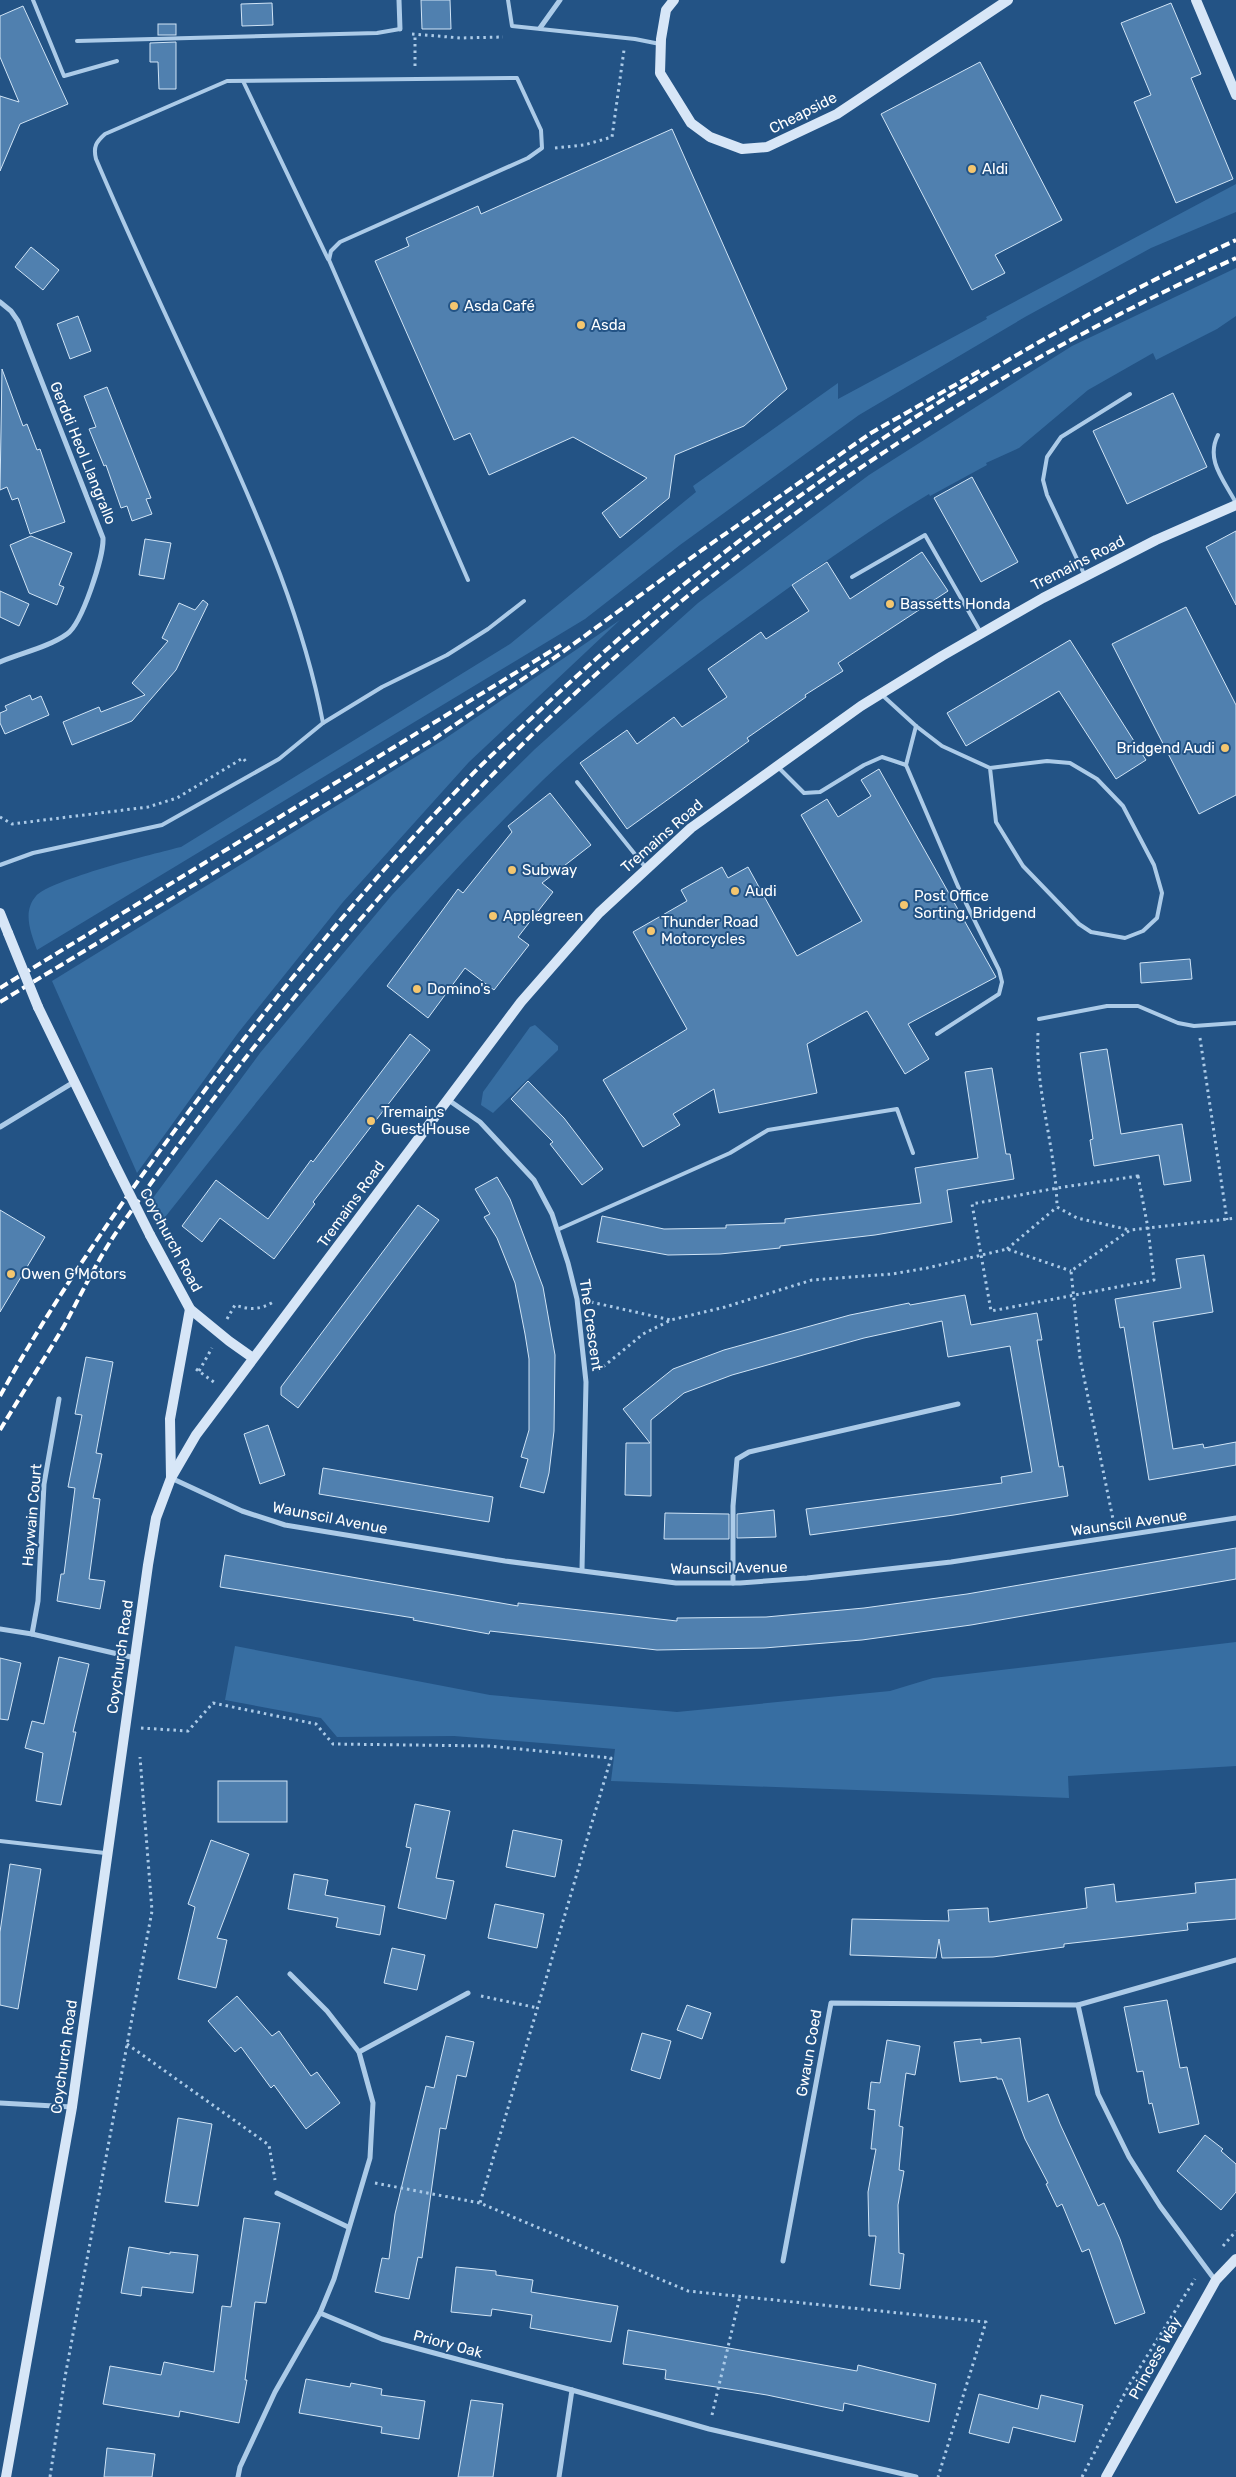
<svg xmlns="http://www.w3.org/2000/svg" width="1236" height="2477" font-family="Rubik,sans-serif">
  <rect width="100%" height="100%" fill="#235385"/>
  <g fill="#376ea2">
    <path d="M1236,184v28l-85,36 -126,69 -166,98 -179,130 -95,74 -548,331c-6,-17 -15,-38 -1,-54 14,-16 120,-43 145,-49l329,-203 186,-152 -3,-6 145,-103v16l149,-80 -1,-2z"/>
    <path d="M1236,268v48l-19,13 -61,31 -3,-7 -65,37 -69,58 -33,15 1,2 -57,31 -1,-2c-72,43 -139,93 -207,142 -62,46 -124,91 -179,144 -139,136 -261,289 -381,441l-12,-19 110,-149 132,-158 70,-74 73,-72 163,-146 171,-128 203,-129z"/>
    <polygon points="620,620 469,762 343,902 238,1033 137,1173 52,981 443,740"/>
    <polygon points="535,1025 558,1046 558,1050 493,1113 481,1105 483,1092 530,1027"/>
    <polygon points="1236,1642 1236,1766 1068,1776 1069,1798 611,1781 615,1749 454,1736 337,1737 321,1718 225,1700 235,1646 490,1695 677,1712 890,1691 933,1678"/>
  </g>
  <g fill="#5080af" stroke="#d0e4f6">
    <polygon points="421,0 450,0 451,29 422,29"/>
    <polygon points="272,3 273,25 242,26 241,4"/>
    <polygon points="1171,3 1201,74 1191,78 1233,179 1176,203 1134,102 1151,95 1121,23"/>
    <polygon points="23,6 68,104 20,124 0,171 0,96 19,102 0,57 0,16"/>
    <rect x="158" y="24" width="18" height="11"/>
    <polygon points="176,42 176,89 159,89 158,62 150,62 150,43"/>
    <polygon points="980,62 1062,220 995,255 1005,273 972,290 881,114"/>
    <polygon points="672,129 787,389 744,426 675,455 669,498 620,538 602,513 647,478 573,437 489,475 470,433 454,440 375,261 409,246 406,238 478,206 481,214"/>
    <polygon points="31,247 59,270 43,290 15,267"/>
    <polygon points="78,316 91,351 70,359 57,324"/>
    <polygon points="2,369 23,426 27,424 37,450 40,449 65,522 30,534 18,498 12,500 7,487 0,490"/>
    <polygon points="107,387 151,498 146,499 152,514 132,521 127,506 121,508 106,465 104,466 89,429 96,427 84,396"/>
    <polygon points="1173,393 1207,467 1127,504 1093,431"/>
    <polygon points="972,477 1018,562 981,582 934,498"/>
    <polygon points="1236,531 1236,605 1206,547"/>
    <polygon points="31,536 72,553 59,585 64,587 57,605 29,593 10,545"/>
    <polygon points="145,539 171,543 164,579 139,575"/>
    <polygon points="922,552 948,591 838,663 843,671 805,695 806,697 747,738 749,741 627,829 580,763 627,730 637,744 674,717 682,727 727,697 708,669 761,632 766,639 809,611 792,585 827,562 850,599"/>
    <polygon points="0,591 29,604 19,626 0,617"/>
    <polygon points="203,600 208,604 176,670 132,721 72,745 63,722 99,707 101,712 145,695 132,683 168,641 162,638 179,603 195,610"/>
    <polygon points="1186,607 1236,705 1236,795 1199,814 1112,644"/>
    <polygon points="1070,640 1146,760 1116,779 1059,691 966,746 947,713"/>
    <polygon points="30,695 32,700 41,696 49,715 5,734 0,723 0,713 7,710 5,706"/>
    <polygon points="879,769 996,977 908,1024 929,1059 905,1074 867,1011 807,1044 817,1093 719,1113 714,1089 673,1114 680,1125 643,1147 603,1080 687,1029 633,932 687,901 681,890 722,867 728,878 748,867 797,956 862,921 801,815 827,799 838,817 871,796 861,780"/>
    <polygon points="550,793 591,845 542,883 553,892 518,937 529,945 494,990 465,968 428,1018 387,986 458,889 463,893 512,832 508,826"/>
    <polygon points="1190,959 1192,979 1141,983 1140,963"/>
    <polygon points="410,1034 430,1050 313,1202 315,1204 274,1259 220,1218 202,1242 182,1226 216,1180 268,1219 311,1160 313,1162"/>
    <polygon points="1107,1049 1121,1134 1182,1124 1191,1181 1164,1185 1159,1155 1094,1166 1090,1140 1093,1139 1080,1053"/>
    <polygon points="992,1068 1006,1154 1010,1154 1014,1179 947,1190 952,1222 875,1235 780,1246 780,1248 720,1254 668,1255 597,1242 602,1216 664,1229 726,1228 726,1225 785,1223 785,1219 921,1203 915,1168 978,1158 965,1072"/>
    <polygon points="528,1081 564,1118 603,1169 582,1185 550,1144 553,1142 511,1099"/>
    <polygon points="497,1177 510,1199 543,1287 555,1355 554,1431 549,1473 544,1493 520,1487 528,1459 521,1457 529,1430 529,1359 525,1334 515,1283 497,1238 484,1217 490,1214 475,1189"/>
    <polygon points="418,1205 439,1220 298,1408 281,1395 281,1387"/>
    <polygon points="0,1210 45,1237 0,1312"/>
    <polygon points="1204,1255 1213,1312 1153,1322 1173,1449 1203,1444 1204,1448 1236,1442 1236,1465 1149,1480 1124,1327 1120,1328 1115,1299 1181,1288 1176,1259"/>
    <polygon points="965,1295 971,1325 1037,1313 1042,1340 1037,1340 1059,1467 1063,1466 1068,1496 954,1515 810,1535 806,1509 1002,1483 1001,1477 1032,1472 1010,1346 948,1357 942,1321 864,1338 803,1355 732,1375 684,1393 651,1420 651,1496 625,1495 626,1443 650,1443 623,1409 673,1369 724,1350 850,1315 909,1303 910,1305"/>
    <polygon points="86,1357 113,1362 96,1453 102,1454 93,1498 100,1499 89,1579 105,1581 100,1609 57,1601 61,1574 64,1574 75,1488 68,1487 82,1415 75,1414"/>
    <polygon points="268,1425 285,1475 260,1484 244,1434"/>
    <polygon points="323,1468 493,1497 489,1522 319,1494"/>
    <polygon points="774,1510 776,1537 737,1538 737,1514"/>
    <polygon points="665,1513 729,1514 729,1539 664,1539"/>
    <polygon points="1236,1548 1236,1579 971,1625 862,1640 764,1648 657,1650 490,1631 489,1634 413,1620 414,1618 220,1587 225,1555 518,1606 518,1603 677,1621 677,1618 766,1617 864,1608 967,1594"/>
    <polygon points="59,1657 89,1664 73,1732 76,1732 61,1805 36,1801 43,1753 25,1748 32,1721 44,1724"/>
    <polygon points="0,1658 21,1663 8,1720 0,1719"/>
    <rect x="218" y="1781" width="69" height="41"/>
    <polygon points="415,1804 450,1811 436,1878 454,1881 446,1919 398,1908 411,1848 406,1847"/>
    <polygon points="513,1830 562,1840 555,1877 506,1867"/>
    <polygon points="211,1840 249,1854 217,1938 227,1940 216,1988 178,1979 195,1907 188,1904"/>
    <polygon points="10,1864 41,1869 18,2009 0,2005 0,1932"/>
    <polygon points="294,1874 328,1880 325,1895 385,1906 380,1935 336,1927 338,1918 288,1909"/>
    <polygon points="1236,1879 1236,1919 1187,1923 1188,1930 1064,1944 1064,1947 993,1957 942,1958 939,1939 936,1958 850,1955 852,1919 949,1921 948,1910 988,1908 989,1922 1087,1908 1085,1888 1114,1884 1116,1902 1196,1893 1195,1883"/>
    <polygon points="495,1904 544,1914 537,1948 488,1938"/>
    <polygon points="392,1948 425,1955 417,1990 384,1983"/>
    <polygon points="237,1996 272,2036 279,2031 311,2076 317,2072 340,2103 306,2129 274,2085 271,2088 241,2047 235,2052 208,2021"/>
    <polygon points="1167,2000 1180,2068 1187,2067 1199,2124 1159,2133 1152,2103 1149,2104 1143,2071 1137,2072 1124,2007"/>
    <polygon points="687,2005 711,2013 702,2039 677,2030"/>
    <polygon points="642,2033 671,2041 660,2079 631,2070"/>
    <polygon points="446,2036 474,2042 466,2077 457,2075 446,2129 440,2128 422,2258 418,2257 409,2299 375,2292 382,2258 389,2259 395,2214 426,2086 434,2088"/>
    <polygon points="1020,2038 1028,2102 1048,2094 1060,2124 1098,2206 1104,2203 1120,2239 1145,2313 1115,2324 1089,2249 1082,2252 1062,2204 1057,2207 1046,2184 1048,2183 1025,2139 1002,2079 997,2079 997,2077 960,2082 954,2042 981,2039 981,2043"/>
    <polygon points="887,2040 920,2046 915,2075 906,2073 899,2126 903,2127 899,2170 904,2171 898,2205 899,2253 904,2254 900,2289 870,2285 876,2236 869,2236 868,2192 876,2149 871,2149 875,2110 868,2109 871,2082 880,2083"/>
    <polygon points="178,2118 212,2124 198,2206 165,2202"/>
    <polygon points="1205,2135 1223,2149 1221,2151 1236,2164 1236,2192 1221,2210 1177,2171"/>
    <polygon points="244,2218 280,2223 266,2303 255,2302 245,2380 247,2380 239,2423 180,2411 179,2417 103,2404 110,2366 161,2375 164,2362 214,2372 222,2306 231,2307"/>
    <polygon points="129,2247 170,2254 170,2252 198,2255 193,2293 142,2287 141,2296 121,2293"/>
    <polygon points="456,2267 496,2271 496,2275 533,2280 531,2292 618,2306 611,2342 530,2328 532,2315 492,2309 491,2316 451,2312"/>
    <polygon points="628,2330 857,2371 858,2365 936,2384 929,2422 844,2403 843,2411 767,2395 665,2379 666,2370 623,2364"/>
    <polygon points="306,2379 350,2387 351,2383 382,2389 381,2395 425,2401 419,2439 381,2433 382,2427 299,2413"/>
    <polygon points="979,2394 1038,2409 1041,2395 1083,2405 1075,2442 1013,2427 1009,2443 969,2433"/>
    <polygon points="471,2400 503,2404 493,2477 458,2477"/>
    <polygon points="107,2448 155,2454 152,2477 104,2477"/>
  </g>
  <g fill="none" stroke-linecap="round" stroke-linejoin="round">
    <g stroke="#accbe8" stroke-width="3" stroke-dasharray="2.5 4" stroke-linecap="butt">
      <polyline points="412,34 461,38 503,37"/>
      <polyline points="415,66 415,35"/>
      <polyline points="555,148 584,145 612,137 624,50"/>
      <polyline points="0,817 12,824 148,807 177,798 243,758 246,762"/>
      <path d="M1038,1033c-3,58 18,115 19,174l20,11 53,12"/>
      <polyline points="1200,1038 1227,1220"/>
      <polygon points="1138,1176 1148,1228 1154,1280 991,1311 972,1204 1057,1188"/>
      <polyline points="1007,1249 1057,1207"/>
      <polyline points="591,1302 671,1320"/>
      <path d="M227,1319l8,-14c14,5 25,5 38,-3"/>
      <polyline points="196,1369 215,1383"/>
      <polyline points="199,1371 212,1348"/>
      <polyline points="598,1371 643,1334 671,1320 725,1307 812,1280 892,1274 927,1268 1007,1249 1071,1271"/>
      <polyline points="1114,1524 1080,1358 1071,1271 1130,1230 1236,1218"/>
      <polyline points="141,1728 188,1731 213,1703 316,1724 333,1744 489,1746 611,1758 480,2203 688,2291 986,2322 938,2477"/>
      <polyline points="481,1996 538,2008"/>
      <polyline points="127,2044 269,2145 275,2180"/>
      <polyline points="375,2183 480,2203"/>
      <polyline points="1223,2246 1236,2231"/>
      <polyline points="712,2415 740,2296"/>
      <polyline points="50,2477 65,2377 152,1911 140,1757"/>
      <polyline points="1082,2477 1129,2385 1195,2279"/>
    </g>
    <g stroke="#accbe8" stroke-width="4">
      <polyline points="33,0 64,76 117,61"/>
      <polyline points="508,0 512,26 635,39 660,44"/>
      <polyline points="77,41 377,33 400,29"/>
      <polyline points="243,81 328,259"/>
      <path d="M1218,435c-13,25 6,45 18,68"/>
      <polyline points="1085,576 1047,495 1043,480 1047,457 1061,437 1130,394"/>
      <polyline points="852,577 925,535 981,633"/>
      <polyline points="881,694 916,726 942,746 990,768 1047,761 1070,763 1097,779 1123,806 1154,865 1162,893 1157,918 1143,931 1125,938 1091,932 1079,924 1023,866 996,822 990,768"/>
      <polyline points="323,723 382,687 447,655 488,629 524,601"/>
      <polyline points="916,726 906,765 960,891 999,970 1002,982 999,994 937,1034"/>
      <polyline points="778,767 804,793 820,792 864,765 882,757 906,765"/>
      <polyline points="577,782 646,868"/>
      <path d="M0,865l33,-12 129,-28 117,-66 44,-36c-19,-101 -61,-198 -103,-291 -42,-91 -85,-181 -124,-273 -3,-12 0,-17 9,-25l122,-53 290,-3 24,52 1,18 -14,10 -188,84 -9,9 -2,9 139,320"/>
      <polyline points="1039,1019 1107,1006 1138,1006 1178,1023 1194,1026 1236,1023"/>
      <polyline points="557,1230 730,1153 768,1130 897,1109 913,1153"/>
      <polyline points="0,1841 105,1853"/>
    </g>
    <g stroke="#accbe8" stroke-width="5">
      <polyline points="399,0 400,29"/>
      <polyline points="540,28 560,0"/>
      <path d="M0,302l11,9 7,10 85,217c1,18 -21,86 -36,96 -18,13 -46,19 -67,28"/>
      <polyline points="447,1099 480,1122 534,1180 552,1214 568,1263 577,1299 586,1382 582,1570"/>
      <polyline points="0,1127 74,1082"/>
      <polyline points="171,1478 242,1511 285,1525 505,1561 676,1583 740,1583 807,1578 951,1562 1236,1518"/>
      <polyline points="733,1583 733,1506 737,1459 749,1452 958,1404"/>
      <polyline points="0,1629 32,1634 135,1658"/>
      <polyline points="32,1634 38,1601 44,1484 59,1399"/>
      <polyline points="290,1974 327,2011 359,2052 373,2103 370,2158 334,2279 320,2313"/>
      <polyline points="1078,2005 1098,2094 1129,2157 1160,2206 1215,2280"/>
      <polyline points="359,2052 468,1993"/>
      <polyline points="0,2103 72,2107"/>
      <polyline points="277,2193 348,2227"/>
      <polyline points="783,2261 831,2003 1078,2005 1236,1960"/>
      <polyline points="238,2477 240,2467 275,2392 320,2313 382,2339 572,2390"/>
      <polyline points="559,2477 572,2390 709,2429 916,2477"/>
    </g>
    <g stroke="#d7e6f7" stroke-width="10">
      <polyline points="674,0 666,10 661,39 660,73 691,123 710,137 742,149 767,147 837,114 1008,0"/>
      <polyline points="1196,0 1236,95"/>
      <polyline points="0,913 8,933"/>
      <polyline points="38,1007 114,1163"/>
      <polyline points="150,1235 190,1309 229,1341 253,1358"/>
      <polyline points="171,1477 170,1419 190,1309"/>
      <polyline points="6,2477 72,2107 148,1565 156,1518 171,1478 196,1435 521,1002 599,913 691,828 861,706 942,656 1043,598 1156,540 1236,505"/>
      <polyline points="1106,2477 1216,2280 1236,2259"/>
    </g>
    <g stroke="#fff" stroke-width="4" stroke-dasharray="9 4" stroke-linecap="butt">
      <polyline points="0,988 561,645"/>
      <polyline points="0,1002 428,743 560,654 702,550 871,433 983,369"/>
      <path d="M0,1396c59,-106 129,-205 202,-302 81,-108 167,-212 261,-310 23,-25 50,-48 75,-72 204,-193 444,-353 698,-472"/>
      <path d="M0,1430c21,-35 43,-69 64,-104 18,-33 34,-68 56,-99 84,-121 177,-237 275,-347 60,-67 122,-133 188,-194 192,-175 416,-321 653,-428"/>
    </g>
    <g stroke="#d7e6f7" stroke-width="10">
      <polyline points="8,933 38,1007"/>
      <polyline points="114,1163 150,1235"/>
    </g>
  </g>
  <g fill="#f4c66f" stroke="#235385" stroke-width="2">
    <circle cx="972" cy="169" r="5"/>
    <circle cx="454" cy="306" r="5"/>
    <circle cx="581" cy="325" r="5"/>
    <circle cx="890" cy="604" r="5"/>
    <circle cx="1225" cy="748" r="5"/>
    <circle cx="512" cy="870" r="5"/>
    <circle cx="735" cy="891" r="5"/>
    <circle cx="904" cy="905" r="5"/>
    <circle cx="493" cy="916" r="5"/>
    <circle cx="651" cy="931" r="5"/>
    <circle cx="417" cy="989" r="5"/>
    <circle cx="371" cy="1121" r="5"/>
    <circle cx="11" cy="1274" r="5"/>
  </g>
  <g text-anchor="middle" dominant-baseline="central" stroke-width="4" stroke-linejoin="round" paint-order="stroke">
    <g font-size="15" fill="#fff" stroke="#235385">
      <text transform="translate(803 113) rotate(-27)">Cheapside</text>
      <text transform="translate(83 453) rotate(68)">Gerddi Heol Llangrallo</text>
      <text transform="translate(1078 563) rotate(-27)">Tremains Road</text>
      <text transform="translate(662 836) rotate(-41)">Tremains Road</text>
      <text transform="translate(351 1204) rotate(-54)">Tremains Road</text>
      <text transform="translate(171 1240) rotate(62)">Coychurch Road</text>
      <text transform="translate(591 1325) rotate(82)">The Crescent</text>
      <text transform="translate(32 1515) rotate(-85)">Haywain Court</text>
      <text transform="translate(330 1518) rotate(11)">Waunscil Avenue</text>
      <text transform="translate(1129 1523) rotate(-8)">Waunscil Avenue</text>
      <text transform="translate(729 1568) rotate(-1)">Waunscil Avenue</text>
      <text transform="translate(120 1657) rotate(-82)">Coychurch Road</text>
      <text transform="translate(809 2053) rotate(-80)">Gwaun Coed</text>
      <text transform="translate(64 2057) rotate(-82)">Coychurch Road</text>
      <text transform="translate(448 2344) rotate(15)">Priory Oak</text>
      <text transform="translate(1155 2358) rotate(-61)">Princess Way</text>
    </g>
    <g font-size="15" fill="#fff" stroke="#235385" text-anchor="start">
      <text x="982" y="169">Aldi</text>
      <text x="464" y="306">Asda Café</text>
      <text x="591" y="325">Asda</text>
      <text x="900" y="604">Bassetts Honda</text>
      <text x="1215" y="748" text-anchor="end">Bridgend Audi</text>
      <text x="522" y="870">Subway</text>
      <text x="745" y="891">Audi</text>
      <text x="914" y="896">Post Office<tspan x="914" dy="17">Sorting, Bridgend</tspan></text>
      <text x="503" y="916">Applegreen</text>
      <text x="661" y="922">Thunder Road<tspan x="661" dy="17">Motorcycles</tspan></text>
      <text x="427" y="989">Domino's</text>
      <text x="381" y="1112">Tremains<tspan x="381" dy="17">Guest House</tspan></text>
      <text x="21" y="1274">Owen G Motors</text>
    </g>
  </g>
</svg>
